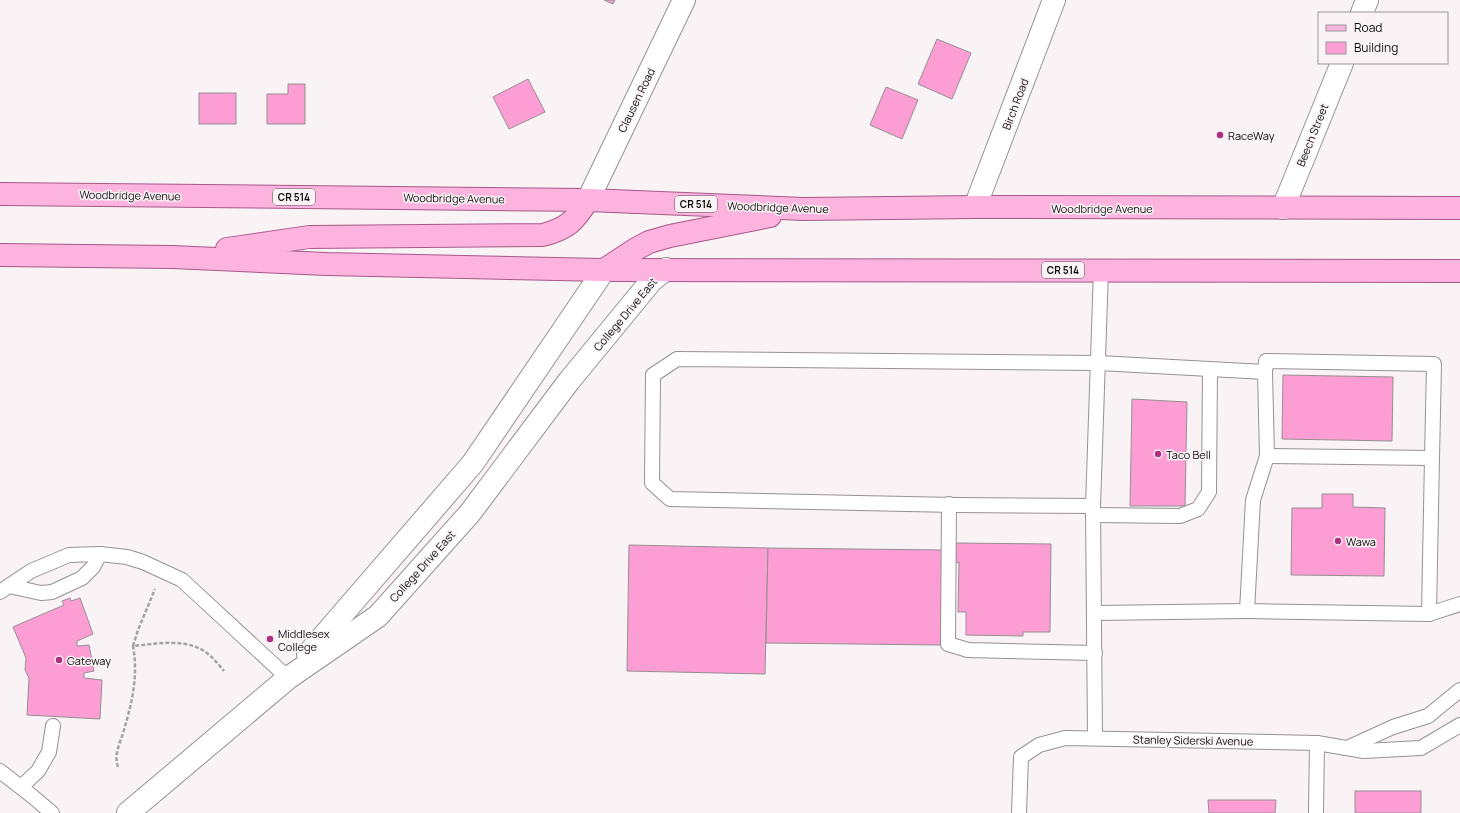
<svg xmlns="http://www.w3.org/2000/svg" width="1460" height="813" font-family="Manrope,sans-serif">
  <rect width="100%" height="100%" fill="#f9f3f6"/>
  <g fill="#fc9dd3" stroke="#948f92">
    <polygon points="604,0 615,0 613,4"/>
    <polygon points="937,39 971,53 952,99 918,84"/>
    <polygon points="528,79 545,112 509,129 493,97"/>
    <polygon points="288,84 305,84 305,124 267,124 267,94 288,94"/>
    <polygon points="886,87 918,100 902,139 870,125"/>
    <rect x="199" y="93" width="37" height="31"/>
    <polygon points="1283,375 1393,377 1392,441 1282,439"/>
    <polygon points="1132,399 1187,402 1185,506 1130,506"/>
    <polygon points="1322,494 1353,494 1353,507 1385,508 1384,576 1291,575 1292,508 1322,508"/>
    <polygon points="956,543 1051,544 1050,632 1023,632 1023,636 966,635 966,612 958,612 959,562 956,563"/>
    <polygon points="629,545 768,548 765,674 627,671"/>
    <polygon points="768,548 942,550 941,645 766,643"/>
    <polygon points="70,598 71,601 80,598 93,634 77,641 77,646 89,645 94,671 84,673 84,678 102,680 100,719 27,715 29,678 25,670 26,658 13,627 64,605 62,601"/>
    <rect x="1355" y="791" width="66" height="22"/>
    <polygon points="1208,800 1276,800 1275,813 1209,813"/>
  </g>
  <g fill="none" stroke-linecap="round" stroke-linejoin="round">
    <defs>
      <g id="lane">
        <polyline points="1265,372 1266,361 1434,364 1432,458"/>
        <polyline points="1267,456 1432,458 1429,614"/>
        <polyline points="949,504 948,644 968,650 1095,653"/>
        <polyline points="1093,506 955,505 670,499 652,483 653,375 677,359 1099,363 1265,372 1267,456 1253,500 1247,611 1429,614 1460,604"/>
        <polyline points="1093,515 1180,516 1198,509 1209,492 1210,369"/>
        <polyline points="9,586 41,593 52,592 82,578 93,567 100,554"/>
        <polyline points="0,592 31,571 69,555 100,554 127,557 143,562 182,580 288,678"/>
        <polyline points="1094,613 1247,611"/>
        <polyline points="1095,738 1093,506 1101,270"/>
        <polyline points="1347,748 1393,727 1428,716 1460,690"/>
        <polyline points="0,771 32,796 52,813"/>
        <polyline points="21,787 38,771 49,752 53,726"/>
        <polyline points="1019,813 1021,757 1039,745 1065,738 1317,743 1364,751 1421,748 1460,725"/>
        <polyline points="1316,813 1317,743"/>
      </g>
      <g id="street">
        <polyline points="1362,13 1367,0"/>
        <polyline points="588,200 684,0"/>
        <polyline points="975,207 1054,0"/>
        <polyline points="1283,208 1342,63"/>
        <polyline points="308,654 473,463 604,270"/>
        <polyline points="128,813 288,678 378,616 470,513 569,381 652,280 666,269"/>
      </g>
      <g id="primary">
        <polyline points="0,194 588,200 804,209 975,207 1460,208"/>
        <path d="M227,249l82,-12 234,-2c26,-7 31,-14 45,-35"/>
        <polyline points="0,255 172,257 326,264 604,270 1460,271"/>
        <polyline points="604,270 636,249 649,242 670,236 770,216"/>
      </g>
    </defs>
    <use href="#lane" stroke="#979194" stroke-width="16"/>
    <use href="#street" stroke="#979194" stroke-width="24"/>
    <use href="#primary" stroke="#a85887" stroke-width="24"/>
    <g stroke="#a6a2a4" stroke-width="2.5" stroke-dasharray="4 2" stroke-linecap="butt">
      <polyline points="133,646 138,630 155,589"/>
      <path d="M118,767c-5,-14 4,-27 7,-41 8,-26 13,-53 8,-80 21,-2 51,-8 71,5 8,5 14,13 20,20"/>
    </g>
    <use href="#lane" stroke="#fff" stroke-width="14"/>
    <use href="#street" stroke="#fff" stroke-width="22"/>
    <use href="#primary" stroke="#fcb3de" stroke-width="22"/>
  </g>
  <g fill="#ac2f80" stroke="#f9f3f6" stroke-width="1.5">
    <circle cx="1220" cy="135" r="4"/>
    <circle cx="1158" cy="454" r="4"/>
    <circle cx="1338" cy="541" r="4"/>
    <circle cx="270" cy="639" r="4"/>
    <circle cx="59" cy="660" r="4"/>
  </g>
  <g text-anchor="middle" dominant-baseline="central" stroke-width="3" stroke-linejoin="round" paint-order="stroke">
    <g fill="#f9f3f6" stroke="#555254" stroke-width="1">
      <rect x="273" y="189" width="42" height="16" rx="3"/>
      <rect x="675" y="196" width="42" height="16" rx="3"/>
      <rect x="1042" y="262" width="42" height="16" rx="3"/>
    </g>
    <g font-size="10" font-weight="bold" fill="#0f0d0e">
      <text x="294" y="197">CR 514</text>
      <text x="696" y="204">CR 514</text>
      <text x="1063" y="270">CR 514</text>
    </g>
    <g font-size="11" fill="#0f0d0e" stroke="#f9f3f6">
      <text transform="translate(636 100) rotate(-64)">Clausen Road</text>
      <text transform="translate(1015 104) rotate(-69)">Birch Road</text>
      <text transform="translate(1312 135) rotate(-68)">Beech Street</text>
      <text transform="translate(130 195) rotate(1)">Woodbridge Avenue</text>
      <text transform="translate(454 198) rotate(1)">Woodbridge Avenue</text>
      <text transform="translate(778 207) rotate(2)">Woodbridge Avenue</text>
      <text x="1102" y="208">Woodbridge Avenue</text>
      <text transform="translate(625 314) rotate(-50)">College Drive East</text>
      <text transform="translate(422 566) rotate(-48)">College Drive East</text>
      <text transform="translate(1193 740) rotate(1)">Stanley Siderski Avenue</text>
    </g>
    <g font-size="11" fill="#0f0d0e" stroke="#f9f3f6" text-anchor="start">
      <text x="1228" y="135">RaceWay</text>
      <text x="1166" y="454">Taco Bell</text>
      <text x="1346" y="541">Wawa</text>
      <text x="278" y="633">Middlesex<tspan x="278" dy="13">College</tspan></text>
      <text x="67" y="660">Gateway</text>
    </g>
  </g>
  <rect x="1318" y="12" width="130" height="52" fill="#f9f3f6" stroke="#9b9799"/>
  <rect x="1326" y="25" width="20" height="6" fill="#fcb3de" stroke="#9b9799"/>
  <text x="1354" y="32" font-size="12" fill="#0f0d0e">Road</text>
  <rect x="1326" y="42" width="20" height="12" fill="#fc9dd3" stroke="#9b9799"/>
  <text x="1354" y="52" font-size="12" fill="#0f0d0e">Building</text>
</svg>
